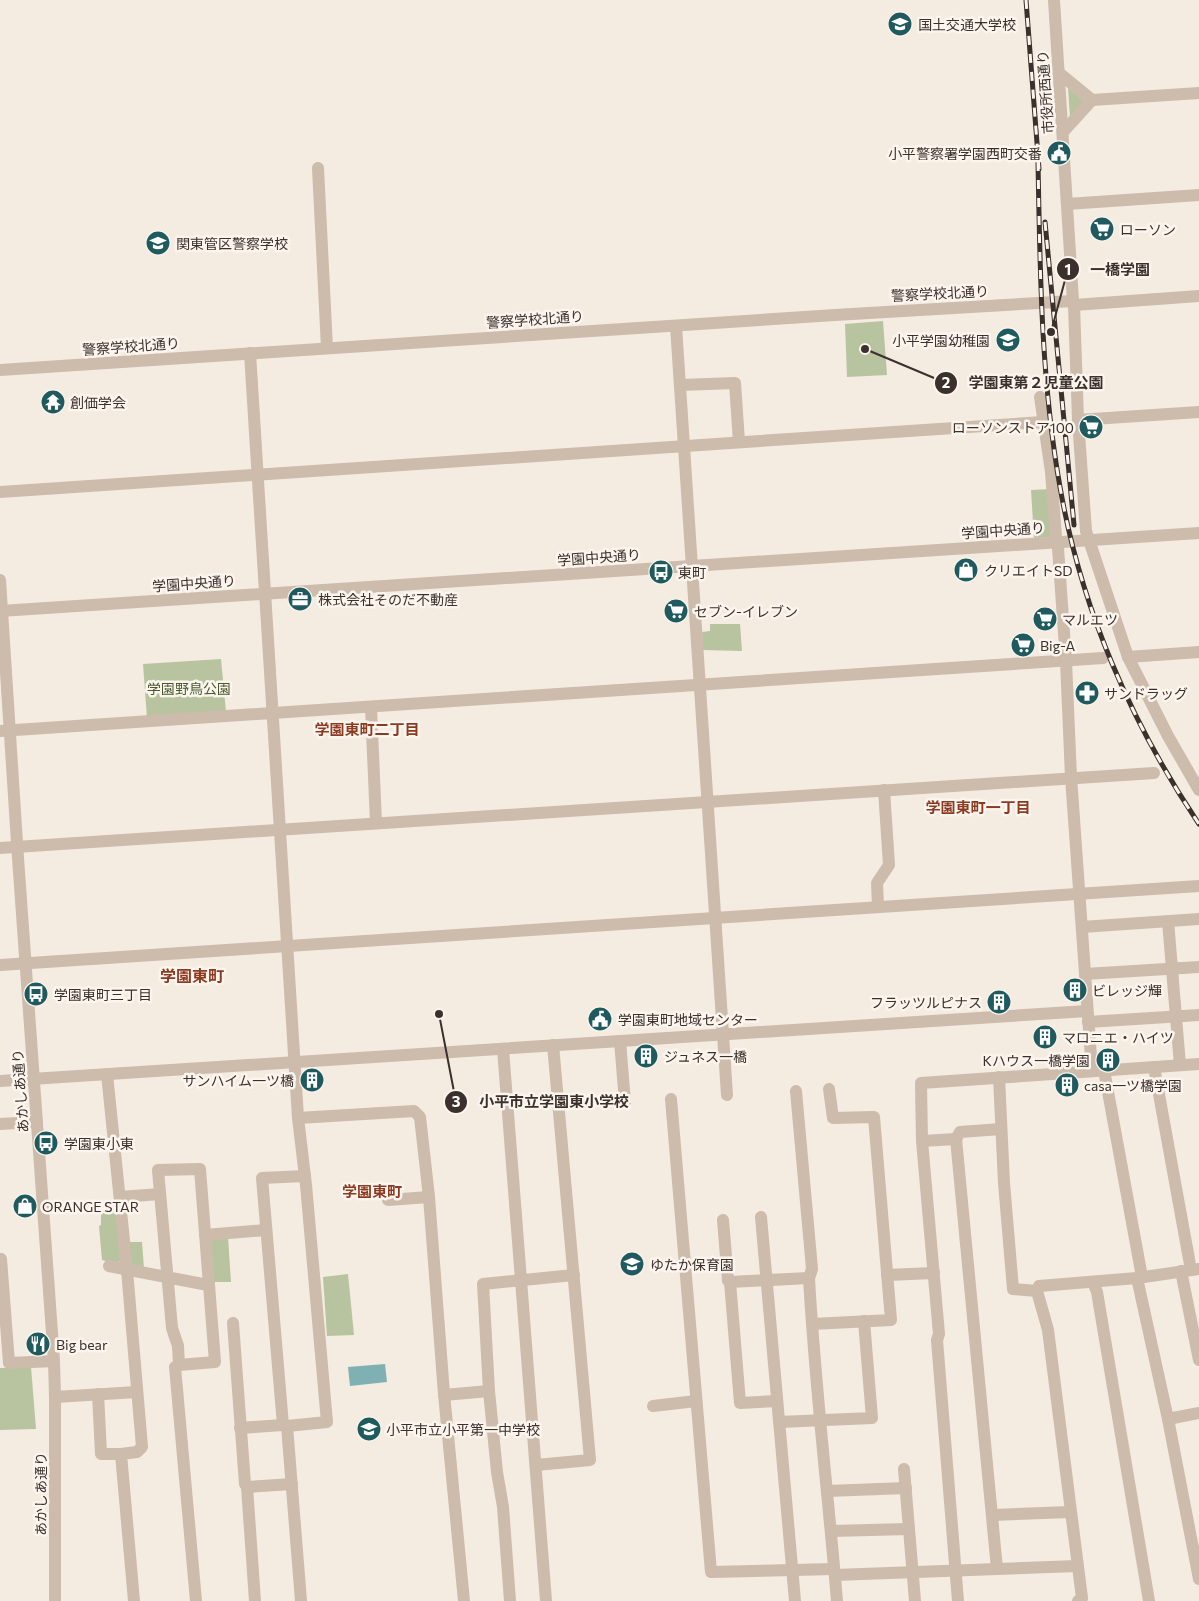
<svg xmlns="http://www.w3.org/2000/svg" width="1199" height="1601" font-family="Commissioner,'Noto Sans JP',sans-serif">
  <rect width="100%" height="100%" fill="#f4ebe1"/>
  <g fill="#b8c4a0">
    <polygon points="1068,88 1084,101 1070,117"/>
    <polygon points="883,321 887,375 847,377 845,324"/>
    <polygon points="1052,489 1056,537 1034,538 1031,490"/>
    <polygon points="710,624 740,624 742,651 703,650 702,632 710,631"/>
    <polygon points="221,659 226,712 147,718 143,664"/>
    <polygon points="116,1212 121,1260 117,1264 102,1260 99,1226 101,1225 101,1213"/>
    <polygon points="228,1237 231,1282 213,1282 209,1243 213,1238"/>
    <polygon points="127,1242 142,1242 144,1269 132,1267"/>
    <polygon points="348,1274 354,1335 327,1336 323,1277"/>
    <polygon points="31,1367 36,1429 0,1430 0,1368"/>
  </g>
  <polygon fill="#7fb0b2" points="385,1364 387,1382 350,1386 348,1367"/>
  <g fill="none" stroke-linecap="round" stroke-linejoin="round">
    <g stroke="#cdbbac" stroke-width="12">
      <polyline points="1054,0 1073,301 1074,305 1078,420 1086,531 1128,657 1168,736 1199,790"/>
      <polyline points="1059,73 1092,100 1063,132"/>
      <polyline points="1092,100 1199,93"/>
      <polyline points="318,168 327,348"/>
      <polyline points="1067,204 1199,195"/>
      <polyline points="1074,305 1199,296"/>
      <polyline points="676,326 727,1095"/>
      <polyline points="250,353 298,1118 306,1185 327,1422 287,1426 301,1601"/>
      <polyline points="0,370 835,315 1073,301"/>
      <polyline points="680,385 735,383 739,442"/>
      <polyline points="1040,397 1051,472 1056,537 1058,548 1066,661 1071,777 1092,1071"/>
      <polyline points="1078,420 1199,412"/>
      <polyline points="0,492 1043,422"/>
      <polyline points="0,580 18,858 54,1361 55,1397 55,1601"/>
      <polyline points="0,611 1199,533"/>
      <polyline points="1128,657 1199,652"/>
      <polyline points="371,707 376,823"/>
      <polyline points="0,731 1103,658"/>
      <polyline points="0,848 1154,773"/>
      <polyline points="878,907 877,883 889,865 884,790"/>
      <polyline points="1168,921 1180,1065"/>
      <polyline points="1082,927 1199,919"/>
      <polyline points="0,965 1199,886"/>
      <polyline points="1085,974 1199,967"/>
      <polyline points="1088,1022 1199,1015"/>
      <polyline points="620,1041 625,1102"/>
      <polyline points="503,1049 546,1601"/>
      <polyline points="1154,1067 1191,1270"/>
      <polyline points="1104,1070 1142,1277"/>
      <polyline points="107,1074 127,1270 142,1447 137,1452 121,1454 134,1601"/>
      <polyline points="999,1077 1004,1183 1013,1289 1037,1291 1039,1286 1137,1278 1199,1269"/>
      <polyline points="0,1081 1087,1011"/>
      <path d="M796,1091l16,178 -3,9c6,108 19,215 28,323"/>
      <polyline points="671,1099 711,1572 834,1569"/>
      <polyline points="298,1118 414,1111 420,1117 429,1197 444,1394 464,1601"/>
      <polyline points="0,1124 37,1122"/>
      <polyline points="956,1139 997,1569"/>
      <polyline points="922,1141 956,1139 960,1132 1001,1129"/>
      <polyline points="120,1197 160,1194"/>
      <polyline points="388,1200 429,1197"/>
      <polyline points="761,1217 795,1601"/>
      <polyline points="723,1220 728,1281 730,1282 809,1278"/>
      <polyline points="205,1235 266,1230"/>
      <polyline points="1,1259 9,1363 54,1361"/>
      <polyline points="109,1266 208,1285"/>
      <polyline points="1181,1271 1199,1360"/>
      <polyline points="887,1275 934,1273"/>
      <polyline points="1137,1278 1168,1419 1199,1579"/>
      <polyline points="730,1282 740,1403 777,1401"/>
      <polyline points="1093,1282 1097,1292 1149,1601"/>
      <polyline points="1037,1291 1048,1330 1082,1598 1078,1601"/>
      <polyline points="233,1323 245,1484 247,1487 255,1601"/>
      <polyline points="812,1324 891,1320 874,1117 833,1118 829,1089"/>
      <polyline points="179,1365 215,1362 200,1169 158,1170 172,1328 178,1346 179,1365 175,1367 196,1601"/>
      <polyline points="98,1394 101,1454 121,1454"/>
      <polyline points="444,1395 489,1391"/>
      <polyline points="55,1397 137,1392"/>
      <polyline points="653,1406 696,1401"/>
      <polyline points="1168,1419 1199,1413"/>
      <polyline points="779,1422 872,1418 864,1321"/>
      <polyline points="287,1426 283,1425 262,1178 305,1176"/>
      <polyline points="240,1428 283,1425"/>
      <polyline points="536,1465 590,1460 553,1045"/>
      <polyline points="904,1469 915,1601"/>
      <polyline points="247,1487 292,1484"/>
      <polyline points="827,1491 906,1488"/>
      <polyline points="993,1515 1070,1512"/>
      <polyline points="831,1531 909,1529"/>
      <polyline points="835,1575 1077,1566"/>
      <polyline points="510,1601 503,1507 497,1472 489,1391 483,1284 574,1275"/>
      <polyline points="958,1601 937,1340 939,1334 922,1141 921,1083 1199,1064"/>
    </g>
    <defs>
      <g id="rail">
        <polyline points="1026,0 1039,169"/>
        <path d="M1038,162c2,109 3,218 22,325 21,121 71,236 139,337"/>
        <polyline points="1045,222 1074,525"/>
      </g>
    </defs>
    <use href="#rail" stroke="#3b302b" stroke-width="5"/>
    <use href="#rail" stroke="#fbf5ee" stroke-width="3" stroke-dasharray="9" stroke-linecap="butt"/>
  </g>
  <defs>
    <symbol id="school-disc" viewBox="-11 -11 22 22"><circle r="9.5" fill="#1f5a5e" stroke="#fbf5ee"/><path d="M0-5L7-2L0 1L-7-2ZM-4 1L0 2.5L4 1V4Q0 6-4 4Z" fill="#fff"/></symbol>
    <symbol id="civic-disc" viewBox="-11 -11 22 22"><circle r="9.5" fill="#1f5a5e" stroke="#fbf5ee"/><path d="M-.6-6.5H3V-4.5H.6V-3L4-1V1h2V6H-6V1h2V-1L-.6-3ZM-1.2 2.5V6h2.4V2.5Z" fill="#fff"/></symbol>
    <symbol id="supermarket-disc" viewBox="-11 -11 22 22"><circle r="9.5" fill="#1f5a5e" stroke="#fbf5ee"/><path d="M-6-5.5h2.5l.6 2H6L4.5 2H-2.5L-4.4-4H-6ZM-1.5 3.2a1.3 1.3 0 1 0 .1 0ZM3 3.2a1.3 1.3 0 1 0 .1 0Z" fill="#fff"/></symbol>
    <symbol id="university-disc" viewBox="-11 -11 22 22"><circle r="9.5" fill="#1f5a5e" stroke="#fbf5ee"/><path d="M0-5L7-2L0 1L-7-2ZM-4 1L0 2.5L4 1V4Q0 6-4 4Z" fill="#fff"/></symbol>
    <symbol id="temple-disc" viewBox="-11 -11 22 22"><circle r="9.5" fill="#1f5a5e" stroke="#fbf5ee"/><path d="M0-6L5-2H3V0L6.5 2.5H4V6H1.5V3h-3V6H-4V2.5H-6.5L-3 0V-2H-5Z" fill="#fff"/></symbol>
    <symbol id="shop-disc" viewBox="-11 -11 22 22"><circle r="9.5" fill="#1f5a5e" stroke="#fbf5ee"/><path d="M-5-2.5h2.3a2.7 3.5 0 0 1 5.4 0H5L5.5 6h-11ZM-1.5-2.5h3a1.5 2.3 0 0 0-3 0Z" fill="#fff"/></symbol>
    <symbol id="bus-disc" viewBox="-11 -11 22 22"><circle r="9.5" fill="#1f5a5e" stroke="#fbf5ee"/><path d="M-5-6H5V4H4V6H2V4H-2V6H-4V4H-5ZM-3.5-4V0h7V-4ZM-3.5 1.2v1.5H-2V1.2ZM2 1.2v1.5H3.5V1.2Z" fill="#fff"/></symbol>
    <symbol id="office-disc" viewBox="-11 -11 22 22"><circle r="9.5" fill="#1f5a5e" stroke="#fbf5ee"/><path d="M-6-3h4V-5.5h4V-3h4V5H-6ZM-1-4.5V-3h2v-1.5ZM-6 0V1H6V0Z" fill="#fff"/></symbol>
    <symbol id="pharmacy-disc" viewBox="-11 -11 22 22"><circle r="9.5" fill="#1f5a5e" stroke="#fbf5ee"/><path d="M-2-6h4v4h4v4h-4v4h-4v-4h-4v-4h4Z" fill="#fff"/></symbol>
    <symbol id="building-disc" viewBox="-11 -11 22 22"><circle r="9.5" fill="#1f5a5e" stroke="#fbf5ee"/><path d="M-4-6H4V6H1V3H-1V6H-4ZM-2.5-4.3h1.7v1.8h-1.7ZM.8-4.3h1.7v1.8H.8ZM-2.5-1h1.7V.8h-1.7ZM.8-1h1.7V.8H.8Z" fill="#fff"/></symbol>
    <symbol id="restaurant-disc" viewBox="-11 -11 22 22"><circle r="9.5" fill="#1f5a5e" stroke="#fbf5ee"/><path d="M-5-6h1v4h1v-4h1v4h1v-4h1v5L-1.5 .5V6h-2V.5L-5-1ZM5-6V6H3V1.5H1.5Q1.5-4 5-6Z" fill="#fff"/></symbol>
  </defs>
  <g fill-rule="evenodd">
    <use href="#school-disc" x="886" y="10" width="28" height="28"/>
    <use href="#civic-disc" x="1045" y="139" width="28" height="28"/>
    <use href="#supermarket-disc" x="1088" y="215" width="28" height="28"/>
    <use href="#university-disc" x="144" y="229" width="28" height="28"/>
    <use href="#school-disc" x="994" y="326" width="28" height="28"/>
    <use href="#temple-disc" x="39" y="388" width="28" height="28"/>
    <use href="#supermarket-disc" x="1077" y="413" width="28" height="28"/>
    <use href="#shop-disc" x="952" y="556" width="28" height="28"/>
    <use href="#bus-disc" x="647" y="558" width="28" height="28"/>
    <use href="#office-disc" x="286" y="585" width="28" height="28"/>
    <use href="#supermarket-disc" x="662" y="597" width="28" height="28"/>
    <use href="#supermarket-disc" x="1031" y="605" width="28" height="28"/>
    <use href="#supermarket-disc" x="1009" y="631" width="28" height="28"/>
    <use href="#pharmacy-disc" x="1073" y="679" width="28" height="28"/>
    <use href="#building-disc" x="1061" y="976" width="28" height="28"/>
    <use href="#bus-disc" x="22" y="980" width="28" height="28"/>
    <use href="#building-disc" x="985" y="988" width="28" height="28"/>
    <use href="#civic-disc" x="586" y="1005" width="28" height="28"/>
    <use href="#building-disc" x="1031" y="1023" width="28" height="28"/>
    <use href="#building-disc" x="632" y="1042" width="28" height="28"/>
    <use href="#building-disc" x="1094" y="1046" width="28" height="28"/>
    <use href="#building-disc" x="298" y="1066" width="28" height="28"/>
    <use href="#building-disc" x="1053" y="1071" width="28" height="28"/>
    <use href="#bus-disc" x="32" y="1129" width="28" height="28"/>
    <use href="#shop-disc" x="11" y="1192" width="28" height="28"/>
    <use href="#school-disc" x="618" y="1250" width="28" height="28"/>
    <use href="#restaurant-disc" x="24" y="1330" width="28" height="28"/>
    <use href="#school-disc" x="355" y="1415" width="28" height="28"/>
  </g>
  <g text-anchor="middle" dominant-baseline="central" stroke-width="5" stroke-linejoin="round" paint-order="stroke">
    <g font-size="14" fill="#3b302b" stroke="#fbf5ee" text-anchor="start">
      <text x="918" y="24">国土交通大学校</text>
      <text x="1042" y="153" text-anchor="end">小平警察署学園西町交番</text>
      <text x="1120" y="229">ローソン</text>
      <text x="176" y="243">関東管区警察学校</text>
      <text x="990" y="340" text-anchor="end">小平学園幼稚園</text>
      <text x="70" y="402">創価学会</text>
      <text x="1074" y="427" text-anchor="end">ローソンストア100</text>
      <text x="984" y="570">クリエイトSD</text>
      <text x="678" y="572">東町</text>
      <text x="318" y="599">株式会社そのだ不動産</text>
      <text x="694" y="611">セブン-イレブン</text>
      <text x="1062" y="619">マルエツ</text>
      <text x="1040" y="645">Big-A</text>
      <text x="1104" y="693">サンドラッグ</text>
      <text x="1092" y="990">ビレッジ輝</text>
      <text x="54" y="994">学園東町三丁目</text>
      <text x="982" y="1002" text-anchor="end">フラッツルピナス</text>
      <text x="618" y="1019">学園東町地域センター</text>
      <text x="1062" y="1037">マロニエ・ハイツ</text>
      <text x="664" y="1056">ジュネス一橋</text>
      <text x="1090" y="1060" text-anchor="end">Kハウス一橋学園</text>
      <text x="294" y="1080" text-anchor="end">サンハイム一ツ橋</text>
      <text x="1084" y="1085">casa一ツ橋学園</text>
      <text x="64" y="1143">学園東小東</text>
      <text x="42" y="1206">ORANGE STAR</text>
      <text x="650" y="1264">ゆたか保育園</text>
      <text x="56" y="1344">Big bear</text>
      <text x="386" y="1429">小平市立小平第一中学校</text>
    </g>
    <g font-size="14" fill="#3b302b" stroke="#fbf5ee">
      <text transform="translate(1045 92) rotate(-94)">市役所西通り</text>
      <text transform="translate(940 293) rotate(-3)">警察学校北通り</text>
      <text transform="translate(535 319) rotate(-4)">警察学校北通り</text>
      <text transform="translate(131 346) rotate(-4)">警察学校北通り</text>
      <text transform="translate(1003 530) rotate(-4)">学園中央通り</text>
      <text transform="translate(599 557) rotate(-4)">学園中央通り</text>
      <text transform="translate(194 583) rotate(-4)">学園中央通り</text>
      <text transform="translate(20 1091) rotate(-94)">あかしあ通り</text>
      <text transform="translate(40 1494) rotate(-90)">あかしあ通り</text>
    </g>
    <g font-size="14" fill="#4a5a2e" stroke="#fbf5ee">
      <text x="189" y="688">学園野鳥公園</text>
    </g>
    <g font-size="15" font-weight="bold" fill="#8c3b22" stroke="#fbf5ee">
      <text x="367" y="729">学園東町二丁目</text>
      <text x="978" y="807">学園東町一丁目</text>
      <text x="372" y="1191">学園東町</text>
    </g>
    <g font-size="16" font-weight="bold" fill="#8c3b22" stroke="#fbf5ee">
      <text x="192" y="975">学園東町</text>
    </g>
  </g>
  <path fill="none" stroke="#3b302b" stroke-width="2" d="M1051 332L1068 269M865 349L946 383M439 1014L456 1102"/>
  <g fill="#3b302b" stroke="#fbf5ee" stroke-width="2">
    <circle cx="1051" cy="332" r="5"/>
    <circle cx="865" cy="349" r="5"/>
    <circle cx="439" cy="1014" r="5"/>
    <circle cx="1068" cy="269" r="12"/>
    <circle cx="946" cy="383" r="12"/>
    <circle cx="456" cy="1102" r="12"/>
  </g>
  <g font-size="15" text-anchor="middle" font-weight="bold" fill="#fff">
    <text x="1068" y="275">1</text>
    <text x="946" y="388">2</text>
    <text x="456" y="1107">3</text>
  </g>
  <g font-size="15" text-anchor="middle" font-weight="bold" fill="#3b302b" stroke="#fbf5ee" stroke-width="5" stroke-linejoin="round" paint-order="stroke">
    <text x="1120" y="275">一橋学園</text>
    <text x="1036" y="388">学園東第２児童公園</text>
    <text x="554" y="1107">小平市立学園東小学校</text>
  </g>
</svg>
